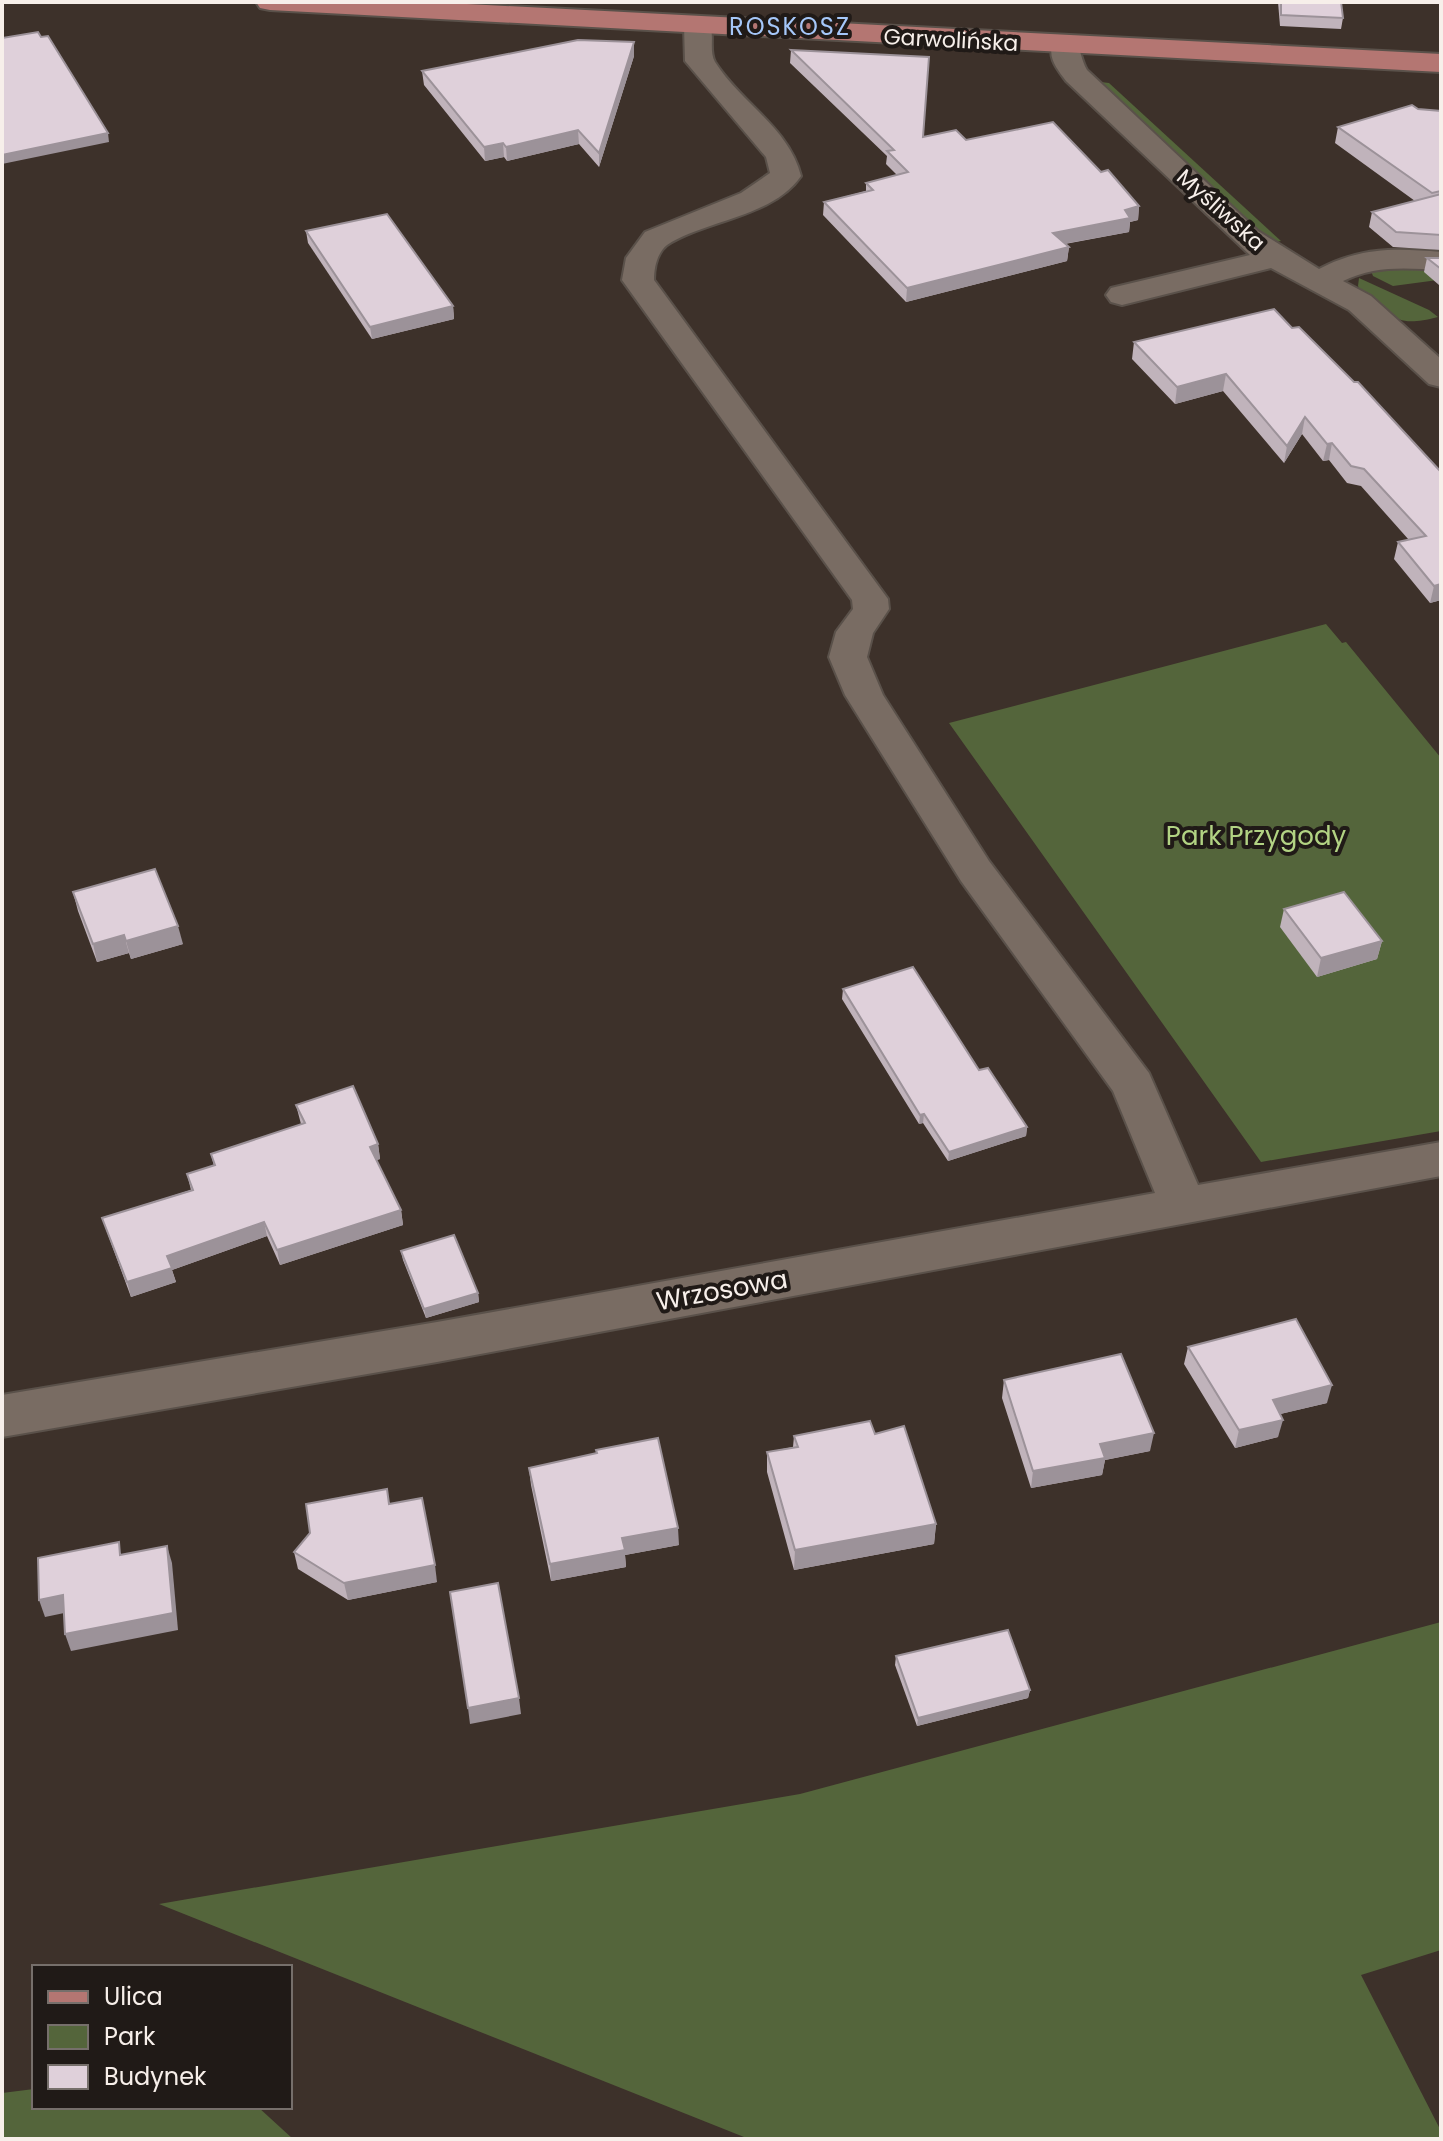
<svg xmlns="http://www.w3.org/2000/svg" width="1443" height="2141" font-family="Poppins,sans-serif">
  <rect width="100%" height="100%" fill="#3d312a"/>
  <g fill="#54653b">
    <polygon points="1101,82 1109,83 1281,241 1272,243"/>
    <polygon points="1385,268 1438,270 1438,280 1393,286 1373,276 1371,271"/>
    <path d="M1359,278l70,32 9,7c-43,11 -43,0 -77,-24l-3,-7z"/>
    <polygon points="1326,624 1342,643 1346,642 1441,758 1441,1131 1261,1162 949,723"/>
    <polygon points="1441,1622 1441,1950 1361,1975 1441,2131 1441,2139 749,2139 159,1904 800,1794"/>
    <polygon points="34,2089 34,2107 258,2107 293,2139 2,2139 2,2093"/>
  </g>
  <g fill="none" stroke-linecap="round" stroke-linejoin="round">
    <defs>
      <g id="minor">
        <path d="M698,18l10,2c8,13 0,30 7,42 26,41 74,66 86,114 -28,41 -95,44 -134,69 -10,8 -13,23 -13,35l234,319 1,10 -16,24 -6,24 16,38 106,166 160,212 49,112 243,-43v34l-1004,186 -435,75v-42l435,-73 718,-129 -42,-102 -152,-210 -116,-186 -16,-38 7,-25 17,-23 -1,-9 -230,-320 4,-22 19,-26 96,-39 29,-20 -4,-16 -81,-96 -1,-35 4,-6z"/>
        <path d="M1065,38l10,2c6,9 6,20 12,30l171,161 61,38c42,-22 76,-21 122,-17v18c-35,-2 -66,-5 -98,11l28,15 70,63v28l-12,-3 -80,-74 -78,-42 -149,37 -11,-3 -5,-7 5,-7 139,-33 -184,-174c-9,-12 -21,-26 -11,-41z"/>
      </g>
      <polygon id="major" points="256,2 429,2 1441,54 1441,72 270,10 260,8"/>
    </defs>
    <use href="#minor" stroke="#5a514a" stroke-width="4"/>
    <use href="#major" stroke="#5a514a" stroke-width="4"/>
    <use href="#minor" fill="#796c63" fill-rule="evenodd"/>
    <use href="#major" fill="#b47672" fill-rule="evenodd"/>
  </g>
  <g fill="#c0b3bb">
    <polygon points="1278,2 1341,2 1343,18 1341,29 1280,26"/>
    <polygon points="791,50 923,137 966,140 1101,172 1139,206 1138,220 1130,222 1129,232 1065,244 1069,247 1067,261 906,302 823,215 824,202 866,191 866,183 897,175 886,164 887,156 790,63"/>
    <polygon points="634,56 599,167 579,144 507,161 504,157 485,161 424,85 422,71"/>
    <polygon points="1418,109 1441,111 1441,250 1393,247 1369,227 1372,212 1415,201 1335,143 1338,127"/>
    <polygon points="306,231 453,306 454,319 372,339 308,243"/>
    <polygon points="1427,258 1441,258 1441,284 1439,285 1424,272"/>
    <polygon points="1292,328 1441,472 1441,600 1430,603 1394,559 1398,542 1409,540 1361,486 1347,483 1329,460 1323,461 1302,434 1284,463 1223,391 1175,404 1132,359 1134,342"/>
    <polygon points="73,892 183,944 131,959 129,953 97,962 78,911"/>
    <polygon points="1284,909 1382,941 1377,959 1317,977 1280,927"/>
    <polygon points="843,989 979,1070 1027,1127 1026,1136 948,1161 923,1123 919,1124 842,999"/>
    <polygon points="296,1105 378,1144 380,1159 376,1160 401,1210 403,1225 280,1265 267,1236 172,1270 176,1282 131,1297 107,1232 102,1218 191,1190 187,1174 214,1166 211,1154 301,1124"/>
    <polygon points="401,1251 478,1293 479,1302 426,1318 403,1260"/>
    <polygon points="1188,1347 1327,1403 1280,1414 1278,1437 1235,1448 1184,1364"/>
    <polygon points="1004,1380 1150,1451 1105,1460 1102,1475 1031,1488 1002,1398"/>
    <polygon points="875,1434 936,1524 934,1544 794,1570 767,1472 767,1452 793,1447 794,1436"/>
    <polygon points="529,1468 679,1545 625,1555 626,1567 551,1581 531,1485"/>
    <polygon points="390,1504 437,1582 348,1600 298,1569 294,1552"/>
    <polygon points="896,1656 1030,1690 1028,1698 917,1726 895,1665"/>
  </g>
  <g fill="#9c9299">
    <polygon points="634,42 634,56 599,167 599,153"/>
    <polygon points="578,130 579,144 507,161 506,147"/>
    <polygon points="108,133 109,142 2,164 2,155"/>
    <polygon points="503,143 504,157 485,161 484,147"/>
    <polygon points="1139,206 1138,220 1130,222 1129,232 1052,246 1053,233 1125,210"/>
    <polygon points="1069,247 1067,261 906,302 907,288"/>
    <polygon points="453,306 454,319 372,339 370,327"/>
    <polygon points="1226,374 1223,391 1175,404 1177,387"/>
    <polygon points="1305,417 1302,434 1284,463 1287,446"/>
    <polygon points="1332,443 1329,460 1323,461 1327,444"/>
    <polygon points="1441,584 1441,600 1430,603 1434,586"/>
    <polygon points="178,926 183,944 131,959 126,941"/>
    <polygon points="124,935 129,953 97,962 93,944"/>
    <polygon points="1382,941 1377,959 1317,977 1321,958"/>
    <polygon points="924,1114 923,1123 919,1124 920,1115"/>
    <polygon points="1027,1127 1026,1136 948,1161 949,1152"/>
    <polygon points="378,1144 380,1159 372,1162 370,1147"/>
    <polygon points="401,1210 403,1225 280,1265 277,1250"/>
    <polygon points="264,1222 267,1236 172,1270 176,1282 131,1297 127,1282 167,1256"/>
    <polygon points="478,1293 479,1302 426,1318 424,1309"/>
    <polygon points="1332,1385 1327,1403 1268,1417 1273,1400"/>
    <polygon points="1283,1420 1278,1437 1235,1448 1239,1430"/>
    <polygon points="1154,1433 1150,1451 1105,1460 1102,1475 1031,1488 1033,1471 1100,1444"/>
    <polygon points="936,1524 934,1544 794,1570 795,1550"/>
    <polygon points="678,1528 679,1545 625,1555 626,1567 551,1581 550,1564 622,1538"/>
    <polygon points="167,1546 172,1563 178,1630 71,1651 65,1634"/>
    <polygon points="435,1565 437,1582 348,1600 344,1583"/>
    <polygon points="63,1595 69,1612 45,1617 39,1600"/>
    <polygon points="1030,1690 1028,1698 917,1726 918,1718"/>
    <polygon points="519,1698 521,1714 470,1724 468,1708"/>
  </g>
  <g fill="#dfd0da" stroke="#9c9299" stroke-width="2">
    <polygon points="1281,2 1341,2 1343,18 1281,15"/>
    <polygon points="38,32 41,37 48,36 108,133 2,155 2,38"/>
    <polygon points="578,40 634,42 599,153 578,130 506,147 503,143 484,147 422,71"/>
    <polygon points="791,50 929,57 923,137 956,130 966,140 1053,122 1101,172 1108,170 1139,206 1125,210 1130,218 1053,233 1069,247 907,288 824,202 873,190 866,183 908,172 887,151 894,150"/>
    <polygon points="1412,105 1418,109 1441,111 1441,191 1432,193 1338,127"/>
    <polygon points="1441,194 1441,235 1396,232 1372,212"/>
    <polygon points="387,214 453,306 370,327 306,231"/>
    <polygon points="1427,258 1441,258 1441,269"/>
    <polygon points="1274,309 1292,328 1299,327 1354,382 1358,382 1441,472 1441,584 1434,586 1398,542 1426,536 1364,469 1351,466 1332,443 1327,444 1305,417 1287,446 1226,374 1177,387 1134,342"/>
    <polygon points="155,869 178,926 126,941 124,935 93,944 73,892"/>
    <polygon points="1344,892 1382,941 1321,958 1284,909"/>
    <polygon points="913,967 979,1070 988,1068 1027,1127 949,1152 924,1114 920,1115 843,989"/>
    <polygon points="353,1086 378,1144 370,1147 401,1210 277,1250 264,1222 167,1256 172,1268 127,1282 102,1218 193,1190 187,1174 215,1165 211,1154 305,1123 296,1105"/>
    <polygon points="454,1235 478,1293 424,1309 401,1251"/>
    <polygon points="1296,1319 1332,1385 1273,1400 1283,1420 1239,1430 1188,1347"/>
    <polygon points="1121,1354 1154,1433 1100,1444 1105,1458 1033,1471 1004,1380"/>
    <polygon points="870,1421 875,1434 904,1426 936,1524 795,1550 767,1452 798,1447 794,1436"/>
    <polygon points="658,1438 678,1528 622,1538 625,1550 550,1564 529,1468 597,1453 596,1450"/>
    <polygon points="387,1489 389,1504 422,1498 435,1565 344,1583 294,1552 310,1533 306,1504"/>
    <polygon points="119,1542 120,1555 167,1546 173,1613 65,1634 63,1595 39,1600 38,1558"/>
    <polygon points="498,1583 519,1698 468,1708 450,1592"/>
    <polygon points="1008,1630 1030,1690 918,1718 896,1656"/>
  </g>
  <g text-anchor="middle" dominant-baseline="central" stroke-width="8" stroke-linejoin="round" paint-order="stroke">
    <g font-size="22" fill="#f7efea" stroke="#201a17">
      <text transform="translate(951 40) rotate(3)">Garwolińska</text>
      <text transform="translate(1221 210) rotate(42)">Myśliwska</text>
    </g>
    <g font-size="24" letter-spacing="2" fill="#a5c7f9" stroke="#201a17">
      <text x="790" y="26">ROSKOSZ</text>
    </g>
    <g font-size="26" fill="#b2d383" stroke="#201a17">
      <text x="1256" y="836">Park Przygody</text>
    </g>
    <g font-size="26" fill="#f7efea" stroke="#201a17">
      <text transform="translate(722 1290) rotate(-10)">Wrzosowa</text>
    </g>
  </g>
  <rect width="1443" height="2141" fill="none" stroke="#f7efea" stroke-width="8"/>
  <rect x="32" y="1965" width="260" height="144" fill="#201a17" stroke="#766f6b" stroke-width="2"/>
  <rect x="48" y="1991" width="40" height="12" fill="#b47672" stroke="#766f6b" stroke-width="2"/>
  <text x="104" y="2005" font-size="24" fill="#f7efea">Ulica</text>
  <rect x="48" y="2025" width="40" height="24" fill="#54653b" stroke="#766f6b" stroke-width="2"/>
  <text x="104" y="2045" font-size="24" fill="#f7efea">Park</text>
  <rect x="48" y="2065" width="40" height="24" fill="#dfd0da" stroke="#766f6b" stroke-width="2"/>
  <text x="104" y="2085" font-size="24" fill="#f7efea">Budynek</text>
</svg>
